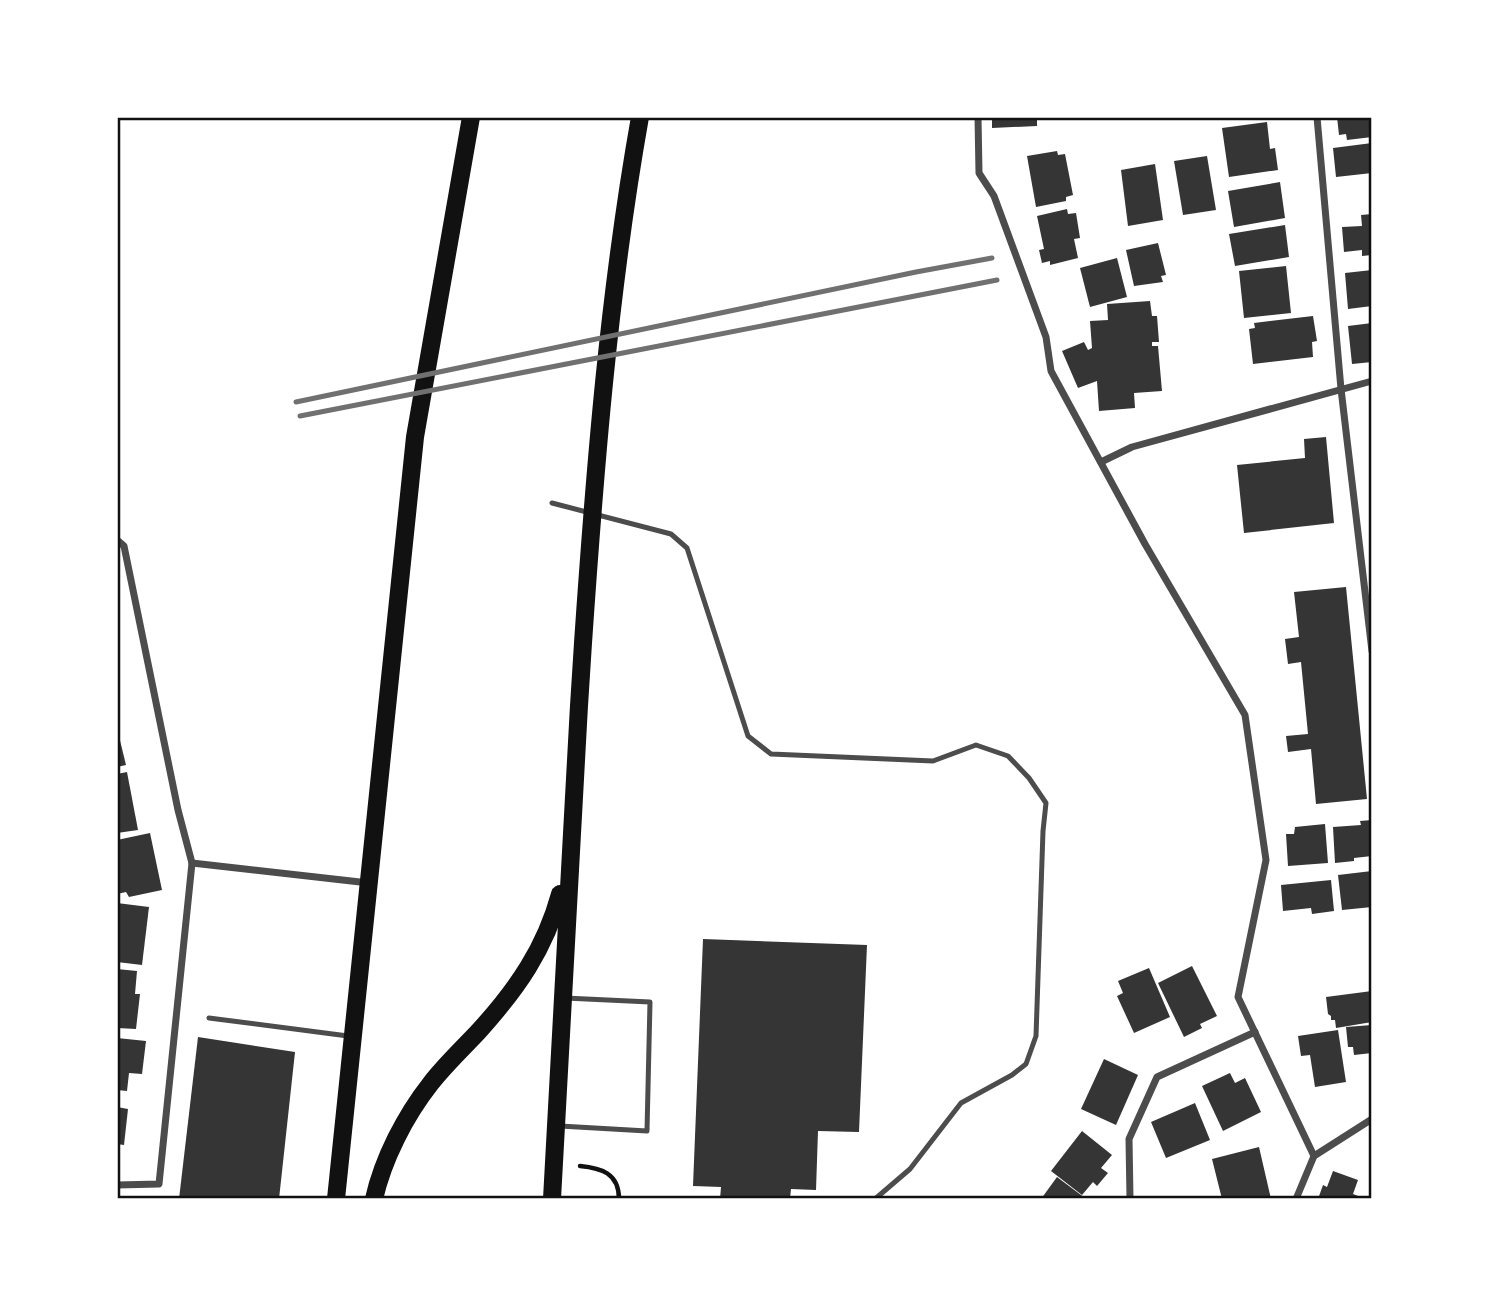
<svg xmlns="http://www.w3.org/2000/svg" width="1489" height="1316" font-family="'PT Sans',sans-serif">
  <rect width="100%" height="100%" fill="#fff"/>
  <g fill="#353535">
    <polygon points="992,117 1037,117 1037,126 992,128"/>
    <polygon points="1337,117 1372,117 1372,137 1347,140 1346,134 1339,135"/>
    <polygon points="1267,122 1270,149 1275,148 1278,170 1229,177 1222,128"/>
    <polygon points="1372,143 1372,173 1336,177 1333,148"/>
    <polygon points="1057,151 1058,155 1065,154 1073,195 1066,197 1066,201 1036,207 1027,156"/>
    <polygon points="1207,156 1216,210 1183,215 1174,161"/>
    <polygon points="1155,164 1163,220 1128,226 1121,170"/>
    <polygon points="1280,182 1285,218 1234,227 1228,191"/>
    <polygon points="1067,209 1068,214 1076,213 1080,238 1074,239 1078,258 1050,265 1050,261 1042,263 1039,250 1044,249 1037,216"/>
    <polygon points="1372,214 1372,255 1362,256 1362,250 1344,252 1342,227 1362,226 1361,215"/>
    <polygon points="1285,225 1289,257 1235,266 1229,234"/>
    <polygon points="1158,243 1166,275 1161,276 1163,282 1134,286 1126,250"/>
    <polygon points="1117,258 1127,297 1090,307 1080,268"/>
    <polygon points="1286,266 1291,313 1244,318 1239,271"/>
    <polygon points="1372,270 1372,306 1348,309 1345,273"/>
    <polygon points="1150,301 1152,316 1157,316 1159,342 1152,342 1152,346 1158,346 1162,391 1134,393 1135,408 1099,411 1097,381 1078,388 1062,351 1084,342 1088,350 1092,348 1090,321 1108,320 1107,304"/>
    <polygon points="1313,316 1317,341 1312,342 1313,357 1253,364 1249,329 1255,328 1254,323"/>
    <polygon points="1372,323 1372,362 1352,364 1348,326"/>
    <polygon points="1326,437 1334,523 1244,533 1237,465 1305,458 1304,439"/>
    <polygon points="1346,587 1367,799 1316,804 1311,749 1288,752 1286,736 1308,734 1301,662 1288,664 1285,639 1299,637 1294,592"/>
    <polygon points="117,728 126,765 117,767"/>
    <polygon points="127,772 138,830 117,833 117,774"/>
    <polygon points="1372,820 1372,856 1354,858 1354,861 1335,863 1333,827 1361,825 1360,821"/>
    <polygon points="1325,824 1328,863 1288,866 1286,834 1294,834 1295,827"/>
    <polygon points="150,833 162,890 129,897 126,892 117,894 117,840"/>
    <polygon points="1372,871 1372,907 1342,910 1338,875"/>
    <polygon points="1331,880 1334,911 1312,914 1311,908 1283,911 1281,885"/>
    <polygon points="117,903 149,907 142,965 117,962"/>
    <polygon points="703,939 867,945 859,1132 818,1131 816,1190 791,1189 790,1199 720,1199 721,1187 693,1186"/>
    <polygon points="1192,966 1217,1016 1200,1024 1202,1028 1184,1037 1158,983"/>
    <polygon points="1149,968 1170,1017 1134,1033 1117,996 1123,993 1118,981"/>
    <polygon points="117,969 137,971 135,994 140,994 136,1029 117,1028"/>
    <polygon points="1372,991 1372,1022 1336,1028 1335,1020 1331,1020 1331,1016 1328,1014 1326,997"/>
    <polygon points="1372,1025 1372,1053 1354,1055 1353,1047 1348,1047 1346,1027"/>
    <polygon points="1338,1030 1346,1082 1315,1087 1310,1055 1301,1056 1298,1036"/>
    <polygon points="198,1037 295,1052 279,1199 179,1199"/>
    <polygon points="117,1038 146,1041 142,1074 129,1073 127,1091 117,1090"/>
    <polygon points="1104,1059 1138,1075 1116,1125 1081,1109"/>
    <polygon points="1230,1073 1235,1083 1245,1078 1261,1112 1223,1131 1202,1086"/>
    <polygon points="1195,1103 1210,1140 1166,1158 1151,1122"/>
    <polygon points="117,1107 128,1109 124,1145 117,1144"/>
    <polygon points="1082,1131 1112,1155 1101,1168 1108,1173 1097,1186 1093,1182 1082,1195 1051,1171"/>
    <polygon points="1259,1147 1271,1199 1222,1199 1212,1159"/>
    <polygon points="1333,1171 1358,1180 1353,1194 1366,1199 1318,1199 1323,1185 1327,1187"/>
    <polygon points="1057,1177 1081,1195 1086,1199 1041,1199"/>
  </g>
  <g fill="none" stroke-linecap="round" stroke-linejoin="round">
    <path stroke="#111" stroke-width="4.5" d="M580,1166c21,2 39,7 39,33"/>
    <g stroke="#4c4c4c" stroke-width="5">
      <polyline points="552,503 671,534 687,548 748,736 771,754 933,761 976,745 1008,756 1029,778 1046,803 1043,831 1036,1036 1026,1064 1012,1075 961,1103 910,1169 875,1199"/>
      <polyline points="209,1018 348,1036"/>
      <polyline points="560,1126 647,1131 650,1002 565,998"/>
    </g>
    <g stroke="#4c4c4c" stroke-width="7">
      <polyline points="978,117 979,173 994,196 1046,337 1051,371 1145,544 1245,715 1266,860 1238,997 1314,1156"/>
      <polyline points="1317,117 1341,389 1372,651"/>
      <polyline points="1101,462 1132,447 1372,381"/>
      <polyline points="117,540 124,546 178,810 192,863 159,1184 117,1185"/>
      <polyline points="192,863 369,883"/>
      <polyline points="1130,1199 1129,1139 1157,1077 1255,1032"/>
      <polyline points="1296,1199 1314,1156 1372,1119"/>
    </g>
    <g stroke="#111" stroke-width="18">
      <polyline points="336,1199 415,437 471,117"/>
      <path d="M374,1199c9,-40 31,-83 57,-116 14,-18 31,-34 47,-51 39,-43 67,-83 82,-138"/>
      <path d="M552,1199c9,-186 19,-371 31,-556 12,-176 26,-352 57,-526"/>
    </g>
    <g stroke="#707070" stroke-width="5">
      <polyline points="296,402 916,272 992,258"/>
      <polyline points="300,416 997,280"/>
    </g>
  </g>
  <rect width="1489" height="1316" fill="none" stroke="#ffffff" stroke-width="238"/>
  <rect x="119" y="119" width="1251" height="1078" fill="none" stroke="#111" stroke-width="2.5"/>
</svg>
